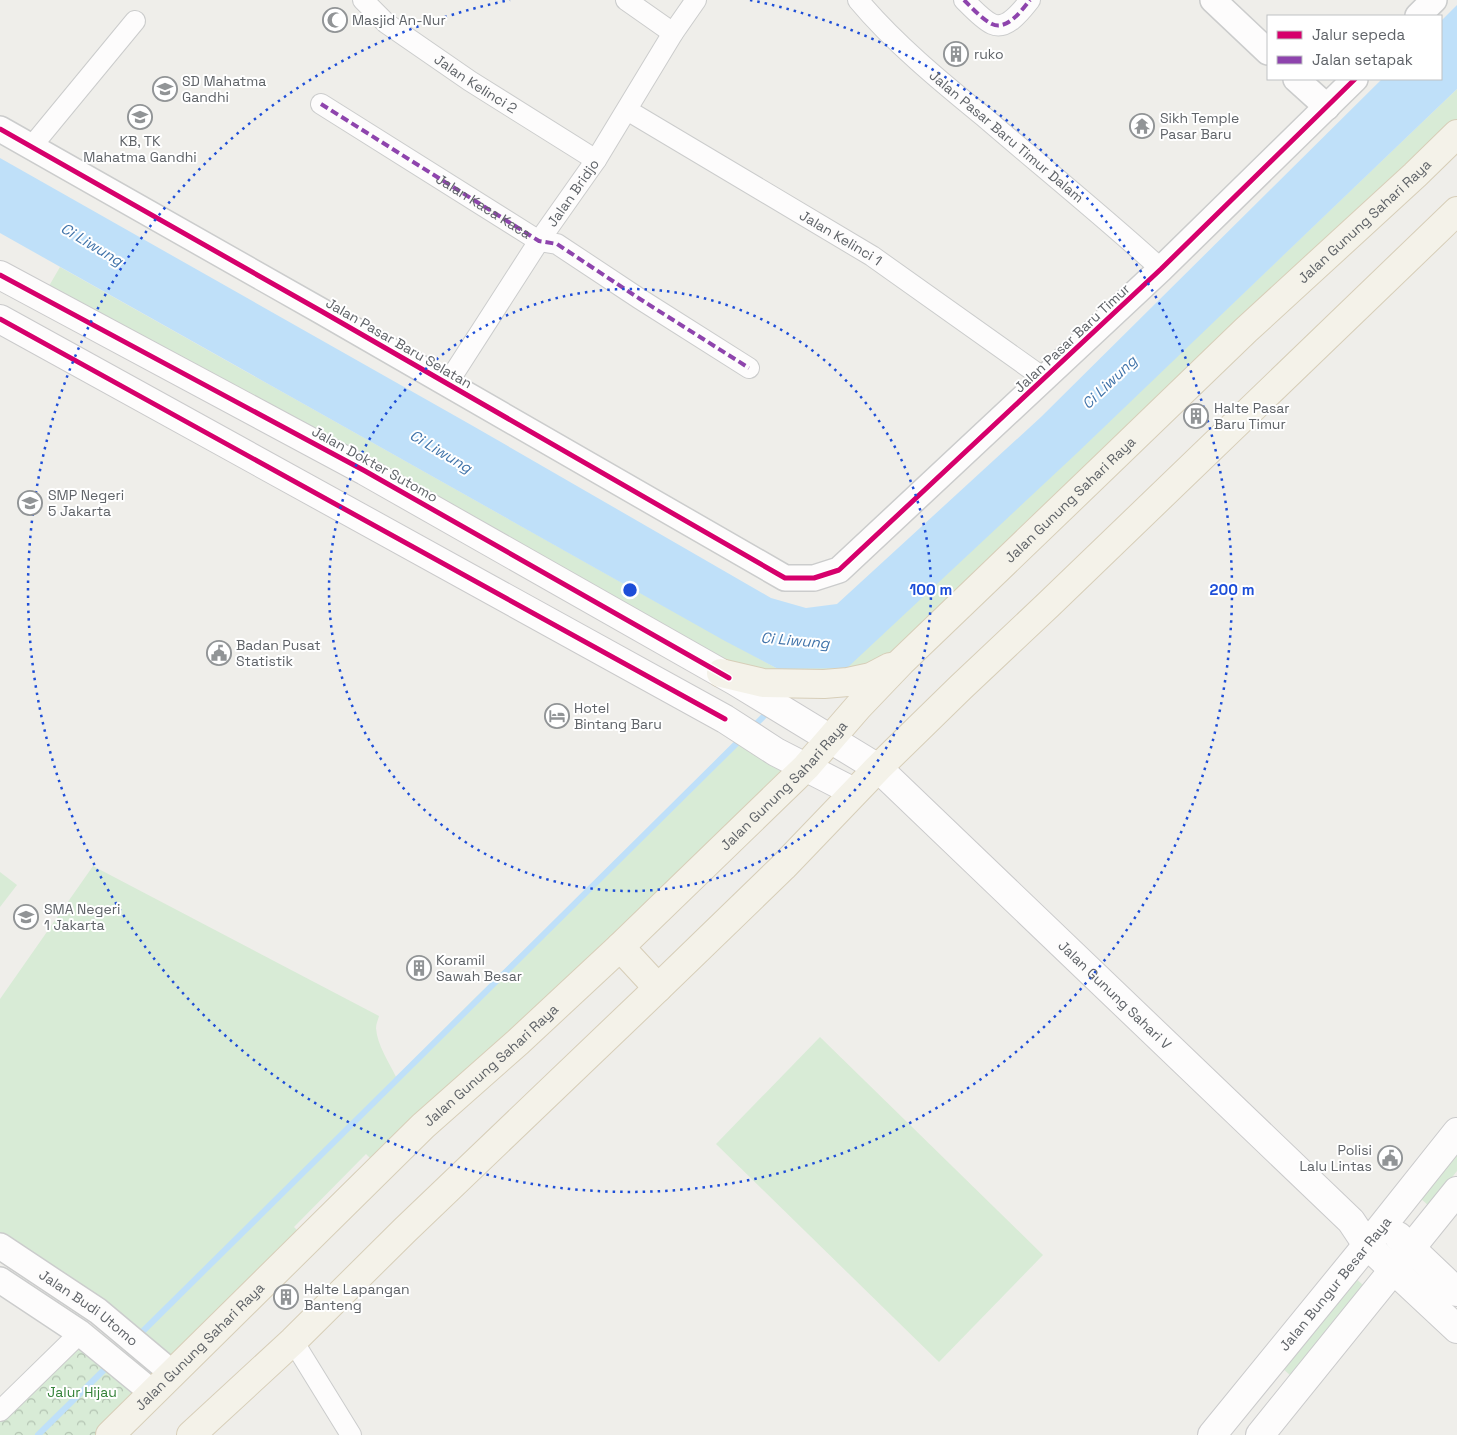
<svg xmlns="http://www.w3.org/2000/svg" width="1457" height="1435" font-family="'Space Grotesk',sans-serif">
  <defs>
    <pattern id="forest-crowns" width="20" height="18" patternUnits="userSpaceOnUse" patternTransform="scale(1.25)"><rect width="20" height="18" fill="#d8ebd6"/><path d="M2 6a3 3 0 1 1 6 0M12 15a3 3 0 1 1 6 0" fill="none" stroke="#b2c2b1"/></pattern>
  </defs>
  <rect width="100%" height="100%" fill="#efeeea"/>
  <g fill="#d8ebd6">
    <polygon points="1457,89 1457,132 901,662 848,682 721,673 42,298 60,267 633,589 778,669 1208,327"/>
    <path d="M747,733l59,34 -426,401 -14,-14 -72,73 4,4 -126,142 -172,-127v-247l93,-133 286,150c-1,4 -3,8 -3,12 1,17 13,34 20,49l-181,183 97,-96 160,-163 183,-177z"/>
    <polygon points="0,872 17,885 0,907"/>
    <polygon points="820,1037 1043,1255 939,1362 716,1144"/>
    <polygon points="1457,1149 1457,1171 1429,1206 1419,1197"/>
    <polygon points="1354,1277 1363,1285 1290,1375 1281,1367"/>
  </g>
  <polygon fill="url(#forest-crowns)" points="80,1333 153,1393 110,1435 0,1435 0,1411"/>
  <polygon fill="#bfe0f9" points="1457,5 1457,89 1076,454 847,668 778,669 725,641 0,233 0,158 473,426 771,598 806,608 837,604 1041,417 1382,79 1441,79 1441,21"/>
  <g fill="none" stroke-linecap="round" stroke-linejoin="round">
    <g stroke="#bfe0f9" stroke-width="6">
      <polyline points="751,729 771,709"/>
      <polyline points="137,1337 742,738"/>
      <polyline points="38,1435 110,1364"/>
    </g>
    <defs>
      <g id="minor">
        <path id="s1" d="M363,0l23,23 84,58 126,79"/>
        <polyline points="626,0 673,33"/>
        <path id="s2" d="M858,0c35,42 82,81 125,116 59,51 120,100 178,153"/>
        <path d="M964,0c7,7 19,20 28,24 15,7 30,-14 38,-24"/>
        <polyline points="321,104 539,241 557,244 640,299 749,368"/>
        <path id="s3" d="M627,110l245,146 173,123"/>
        <polyline points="32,146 135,21"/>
        <path id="s4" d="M447,384l92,-143 57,-81 77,-127 23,-33"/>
        <polyline points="293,1341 351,1435"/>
        <polyline points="0,1411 80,1333"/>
      </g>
      <g id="tertiary">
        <polyline points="1213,0 1268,52"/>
        <polyline points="1418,16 1434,0"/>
        <polyline points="1296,79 1327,107"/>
        <polyline points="0,129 321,311 785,578 814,578 839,570 1161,269 1355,79"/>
        <path id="s5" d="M0,1246l98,65 74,62"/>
        <polyline points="0,1280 80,1333 153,1393"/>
      </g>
      <g id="secondary">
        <path id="s6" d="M0,275l365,196 370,210 143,87 473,453 16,24 90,84"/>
        <polyline points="0,319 725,719 776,752 854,792"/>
        <polyline points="1398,1236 1457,1292"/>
        <path id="s7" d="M1212,1435l155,-190 90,-113"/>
        <polyline points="1260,1435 1457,1191"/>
      </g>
      <g id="primary">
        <polyline points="721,673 763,683 824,684 848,682 871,677 890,667"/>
        <polyline points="620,947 658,988"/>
        <path id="s8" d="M110,1435l313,-309 95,-84 102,-95 186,-180 52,-60 43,-45 204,-196 141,-136 169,-155 42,-41"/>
        <polyline points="191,1435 293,1341 405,1230 658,988 783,867 878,768 961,687 1048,605 1457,211"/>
      </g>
    </defs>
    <use href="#minor" stroke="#cbcccc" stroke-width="22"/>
    <use href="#tertiary" stroke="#cbcccc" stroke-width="28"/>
    <use href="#secondary" stroke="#cacacb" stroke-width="30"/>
    <use href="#primary" stroke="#d7ceb8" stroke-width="30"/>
    <use href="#minor" stroke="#fdfcfc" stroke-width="20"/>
    <use href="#tertiary" stroke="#fdfcfc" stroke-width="25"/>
    <use href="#secondary" stroke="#fdfcfc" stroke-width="28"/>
    <use href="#primary" stroke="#f4f2e9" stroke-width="28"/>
    <g stroke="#8e44ad" stroke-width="4" stroke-dasharray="8 4" stroke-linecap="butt">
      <path d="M964,0c7,7 19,20 28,24 15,7 30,-14 38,-24"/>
      <path id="s9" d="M321,104l218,137 18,3 83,55 109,69"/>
    </g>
    <defs>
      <g id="cycleway">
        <polyline points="0,129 321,311 785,578 814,578 839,570 1161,269 1355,79"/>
        <polyline points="0,275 365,471 729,678"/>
        <polyline points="0,319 725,719"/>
      </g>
    </defs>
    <use href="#cycleway" stroke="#fff" stroke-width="8"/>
    <use href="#cycleway" stroke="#d6006c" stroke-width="5"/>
  </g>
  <g fill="none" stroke="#1d4ed8" stroke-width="2.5" stroke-dasharray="2.5 5">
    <circle cx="630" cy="590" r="301"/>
    <path d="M750 0A602 602 0 1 1 510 0"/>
  </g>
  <defs>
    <symbol id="mosque-ring" viewBox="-11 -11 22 22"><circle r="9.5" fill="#fff" stroke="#919496" stroke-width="1.5"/><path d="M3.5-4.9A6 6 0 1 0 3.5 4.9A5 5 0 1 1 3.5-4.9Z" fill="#919496"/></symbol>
    <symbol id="building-ring" viewBox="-11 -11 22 22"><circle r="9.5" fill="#fff" stroke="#919496" stroke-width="1.5"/><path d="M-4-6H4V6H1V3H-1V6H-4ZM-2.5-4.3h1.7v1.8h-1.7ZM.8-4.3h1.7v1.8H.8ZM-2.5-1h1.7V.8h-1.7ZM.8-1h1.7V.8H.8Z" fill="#919496"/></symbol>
    <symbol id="school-ring" viewBox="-11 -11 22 22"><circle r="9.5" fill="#fff" stroke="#919496" stroke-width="1.5"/><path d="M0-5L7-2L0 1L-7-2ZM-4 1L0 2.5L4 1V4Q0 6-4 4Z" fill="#919496"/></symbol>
    <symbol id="temple-ring" viewBox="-11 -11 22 22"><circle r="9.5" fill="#fff" stroke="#919496" stroke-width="1.5"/><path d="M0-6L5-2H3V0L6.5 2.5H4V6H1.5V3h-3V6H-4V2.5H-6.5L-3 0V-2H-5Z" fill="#919496"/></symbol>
    <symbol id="civic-ring" viewBox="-11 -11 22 22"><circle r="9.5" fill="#fff" stroke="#919496" stroke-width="1.5"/><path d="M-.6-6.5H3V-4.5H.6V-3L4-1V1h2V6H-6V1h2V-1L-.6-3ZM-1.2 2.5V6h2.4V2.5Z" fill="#919496"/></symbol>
    <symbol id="hotel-ring" viewBox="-11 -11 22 22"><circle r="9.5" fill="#fff" stroke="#919496" stroke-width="1.5"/><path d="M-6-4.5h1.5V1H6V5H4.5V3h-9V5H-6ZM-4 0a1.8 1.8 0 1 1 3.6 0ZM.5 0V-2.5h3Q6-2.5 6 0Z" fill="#919496"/></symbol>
  </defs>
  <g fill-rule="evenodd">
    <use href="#mosque-ring" x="321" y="6" width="28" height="28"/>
    <use href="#building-ring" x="942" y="40" width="28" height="28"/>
    <use href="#school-ring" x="151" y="75" width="28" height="28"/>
    <use href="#school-ring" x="126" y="103" width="28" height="28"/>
    <use href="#temple-ring" x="1128" y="112" width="28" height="28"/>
    <use href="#building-ring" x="1182" y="402" width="28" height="28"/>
    <use href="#school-ring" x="16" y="489" width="28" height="28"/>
    <use href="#civic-ring" x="205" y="639" width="28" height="28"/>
    <use href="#hotel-ring" x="543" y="702" width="28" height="28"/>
    <use href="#school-ring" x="12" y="903" width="28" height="28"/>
    <use href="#building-ring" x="405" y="954" width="28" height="28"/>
    <use href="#civic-ring" x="1376" y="1144" width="28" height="28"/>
    <use href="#building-ring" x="272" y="1283" width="28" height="28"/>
  </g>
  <g text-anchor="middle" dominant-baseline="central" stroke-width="4" stroke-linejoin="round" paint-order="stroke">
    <g font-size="14" fill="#5f6368" stroke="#fff" text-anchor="start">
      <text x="352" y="20">Masjid An-Nur</text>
      <text x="974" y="54">ruko</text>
      <text x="182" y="81">SD Mahatma<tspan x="182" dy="16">Gandhi</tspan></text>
      <text x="1160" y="118">Sikh Temple<tspan x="1160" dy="16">Pasar Baru</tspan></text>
      <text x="140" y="141" text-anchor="middle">KB, TK<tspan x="140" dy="16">Mahatma Gandhi</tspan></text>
      <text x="1214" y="408">Halte Pasar<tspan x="1214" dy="16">Baru Timur</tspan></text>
      <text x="48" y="495">SMP Negeri<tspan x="48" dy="16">5 Jakarta</tspan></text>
      <text x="236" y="645">Badan Pusat<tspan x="236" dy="16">Statistik</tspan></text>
      <text x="574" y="708">Hotel<tspan x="574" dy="16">Bintang Baru</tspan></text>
      <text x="44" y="909">SMA Negeri<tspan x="44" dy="16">1 Jakarta</tspan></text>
      <text x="436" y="960">Koramil<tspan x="436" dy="16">Sawah Besar</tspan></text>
      <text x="1372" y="1150" text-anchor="end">Polisi<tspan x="1372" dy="16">Lalu Lintas</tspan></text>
      <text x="304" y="1289">Halte Lapangan<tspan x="304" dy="16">Banteng</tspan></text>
    </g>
    <g font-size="14" fill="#5f6368" stroke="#fff">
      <text stroke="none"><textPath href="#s1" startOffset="141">Jalan Kelinci 2</textPath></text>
      <text stroke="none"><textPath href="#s2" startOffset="202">Jalan Pasar Baru Timur Dalam</textPath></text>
      <text stroke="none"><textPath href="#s4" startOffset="229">Jalan Bridjo</textPath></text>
      <text stroke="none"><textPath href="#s9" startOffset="192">Jalan Kaca Kaca</textPath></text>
      <text stroke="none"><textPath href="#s8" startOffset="1746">Jalan Gunung Sahari Raya</textPath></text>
      <text stroke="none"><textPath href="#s3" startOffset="249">Jalan Kelinci 1</textPath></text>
      <text transform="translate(1072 338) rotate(-43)">Jalan Pasar Baru Timur</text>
      <text transform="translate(399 343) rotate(30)">Jalan Pasar Baru Selatan</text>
      <text transform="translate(375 464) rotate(29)">Jalan Dokter Sutomo</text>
      <text stroke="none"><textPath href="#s8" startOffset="1341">Jalan Gunung Sahari Raya</textPath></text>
      <text stroke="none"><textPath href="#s8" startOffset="936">Jalan Gunung Sahari Raya</textPath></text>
      <text stroke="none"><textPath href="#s6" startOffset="1335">Jalan Gunung Sahari V</textPath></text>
      <text stroke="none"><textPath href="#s8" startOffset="531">Jalan Gunung Sahari Raya</textPath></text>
      <text stroke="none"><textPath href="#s7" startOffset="195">Jalan Bungur Besar Raya</textPath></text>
      <text stroke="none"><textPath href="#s5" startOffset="108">Jalan Budi Utomo</textPath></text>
      <text stroke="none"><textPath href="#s8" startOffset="126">Jalan Gunung Sahari Raya</textPath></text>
    </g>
    <g font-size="14" fill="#348238" stroke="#fff">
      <text x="82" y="1392">Jalur Hijau</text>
    </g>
    <g font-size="15" font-style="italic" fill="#4174aa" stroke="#fff">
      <text transform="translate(92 244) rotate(31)">Ci Liwung</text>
      <text transform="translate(1109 382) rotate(-44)">Ci Liwung</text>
      <text transform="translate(441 451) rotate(31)">Ci Liwung</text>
      <text transform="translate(795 640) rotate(5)">Ci Liwung</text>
    </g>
  </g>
  <circle cx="630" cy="590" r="8" fill="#1d4ed8" stroke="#fff" stroke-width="2.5"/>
  <g font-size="15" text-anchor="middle" font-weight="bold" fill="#1d4ed8" stroke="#fff" stroke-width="4" stroke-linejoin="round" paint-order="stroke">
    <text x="931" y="595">100 m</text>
    <text x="1232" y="595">200 m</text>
  </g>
  <rect x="1267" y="15" width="175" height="65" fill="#ffffff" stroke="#bfc1c3"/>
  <rect x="1277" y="31" width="25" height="8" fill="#d6006c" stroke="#bfc1c3"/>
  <text x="1312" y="40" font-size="15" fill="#5f6368">Jalur sepeda</text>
  <rect x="1277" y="56" width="25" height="8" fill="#8e44ad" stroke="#bfc1c3"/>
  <text x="1312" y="65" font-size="15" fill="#5f6368">Jalan setapak</text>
</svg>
